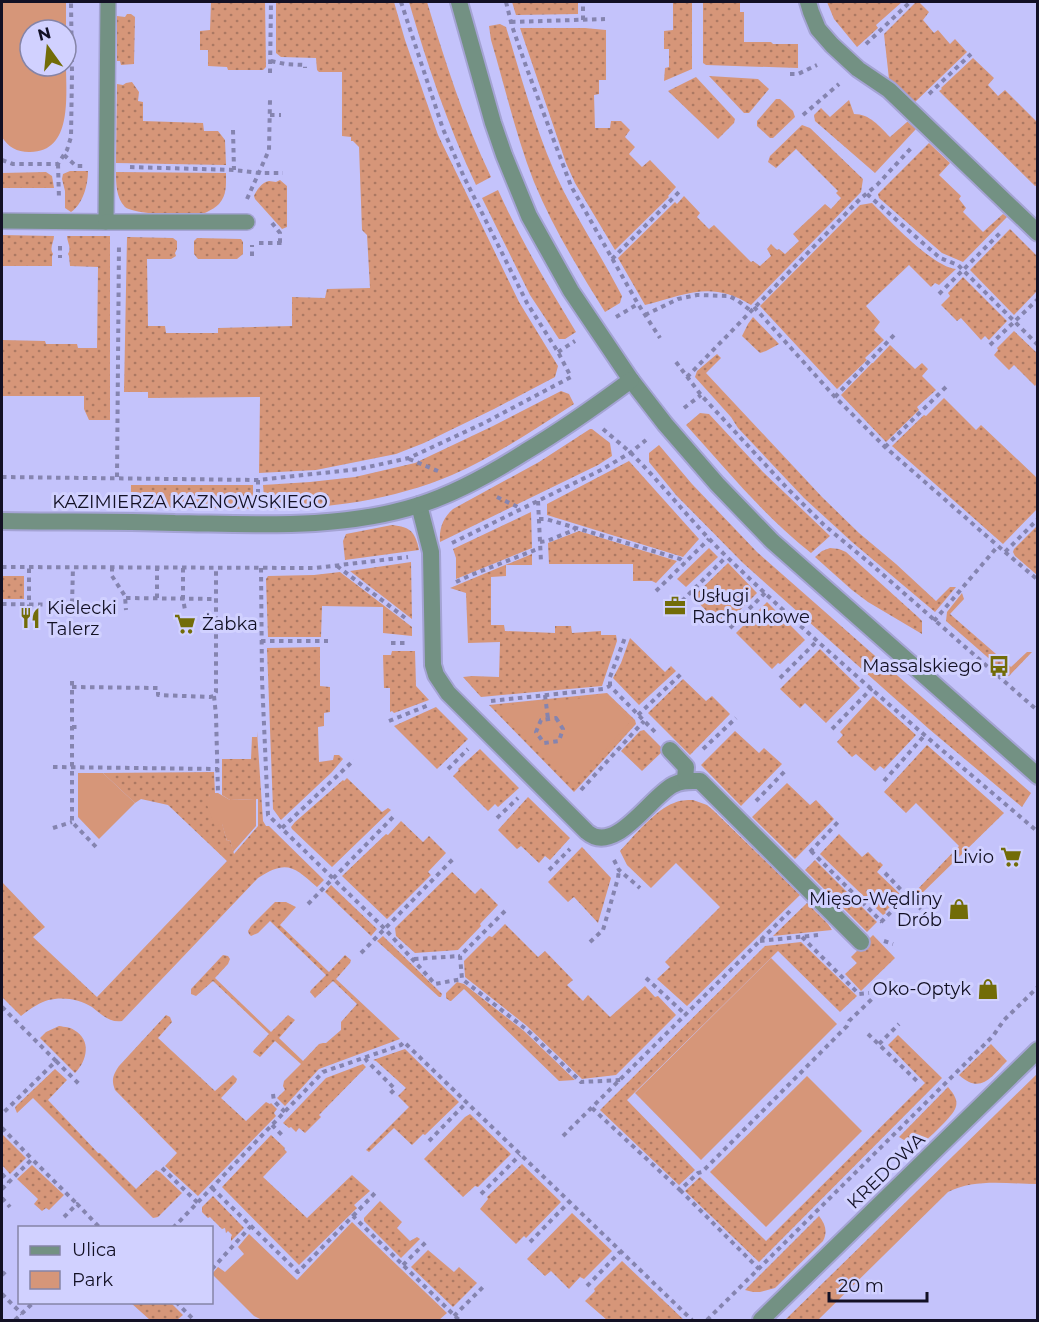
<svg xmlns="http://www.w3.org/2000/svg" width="1039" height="1322" font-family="Montserrat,sans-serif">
  <defs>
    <pattern id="grass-dots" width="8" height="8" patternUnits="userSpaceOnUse" patternTransform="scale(1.5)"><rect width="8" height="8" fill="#d69679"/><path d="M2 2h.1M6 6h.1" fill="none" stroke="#ac7963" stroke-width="1.8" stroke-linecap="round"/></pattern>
  </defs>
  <rect width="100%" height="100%" fill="#c4c3fb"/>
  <g fill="url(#grass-dots)">
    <polygon points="211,2 265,2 266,67 263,70 228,70 227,67 208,66 208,50 200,50 200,31 210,30"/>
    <polygon points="276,2 394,2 405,40 438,135 519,302 558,366 555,377 494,409 424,443 396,454 316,470 259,473 260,397 148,398 148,392 124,392 127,237 173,238 177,241 177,249 175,253 176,256 171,259 147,259 148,326 165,326 166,333 218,333 218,328 292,326 292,297 325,298 327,289 370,288 367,235 362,230 359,147 353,141 351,141 351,137 342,136 342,72 319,72 317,70 316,58 281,57 276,53"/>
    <path d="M409,2h18c18,59 37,119 64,175l-15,8c-28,-59 -49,-121 -67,-183z"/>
    <polygon points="512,2 578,2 578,14 516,15"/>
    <polygon points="673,2 692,2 692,69 664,81 665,68 669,67 669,49 664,49 664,31 673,30"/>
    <polygon points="703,2 740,2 740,12 744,12 744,42 771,42 773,44 798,44 798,68 706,65 703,63"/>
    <polygon points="827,2 902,2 876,25 878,28 857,47 834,19"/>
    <polygon points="916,2 919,2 929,12 923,20 934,33 938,30 950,44 955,39 967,52 914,103 889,79 884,34"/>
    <polygon points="127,14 131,14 135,17 134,64 121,65 120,61 117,61 117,16 125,17"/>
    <path d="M500,24l6,3c17,56 32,113 58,165 18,35 40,69 58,104l-2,7 -15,9c-26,-42 -52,-84 -71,-130 -18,-46 -29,-95 -43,-142l-2,-14z"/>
    <polygon points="520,28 585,28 606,30 606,80 599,80 599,94 594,95 595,128 610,128 611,121 621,121 630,130 625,137 635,147 629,154 642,167 650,160 676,187 668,196 669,197 615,250 575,183 566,163"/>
    <polygon points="973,58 994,78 988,85 998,96 1005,90 1037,122 1038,185 1035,186 939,91 942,89 941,88"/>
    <polygon points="709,76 758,79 769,89 749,113 744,113"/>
    <polygon points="696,77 735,119 734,123 718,139 668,91"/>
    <polygon points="132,82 139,92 138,101 143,102 143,121 203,123 204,131 218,131 225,140 226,165 116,163 117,84 123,85 126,83"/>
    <polygon points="776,99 780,99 793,111 795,117 773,138 770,138 757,126 757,121"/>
    <path d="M849,100l5,14c16,0 25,12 36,23l17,-15h1l8,7 -41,44 -60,-52 -1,-6 7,-7 9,9z"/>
    <path d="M802,125l8,3 53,51 -2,13 -110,113c-40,-25 -65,-10 -106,0l-27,-47 57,-56 2,2 7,-8 16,17 -3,4 12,12 5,-4 37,37 2,-1 7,5 11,-10 -4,-7 4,-5 6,6 2,-1 6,5 14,-13 -6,-7 32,-30 6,5 10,-11 -5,-5 2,-2 -42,-42 -20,19 -8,-6 2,-6z"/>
    <polygon points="929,143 950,163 939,175 961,196 959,199 966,208 963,212 983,232 1003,214 1007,217 963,262 942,253 879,198 878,194"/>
    <path d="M70,171h18c0,14 -5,33 -17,41l-6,-4v-17l-3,-12 1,-5z"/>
    <polygon points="46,172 52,176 54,188 2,188 2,173"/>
    <path d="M116,172l110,1c0,12 1,22 -7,31 -3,3 -8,6 -12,8 -10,5 -73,3 -82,-5 -9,-9 -9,-24 -9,-35z"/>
    <path d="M280,180l7,6v41l-5,2 -27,-30 -1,-3c2,-5 8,-14 15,-15 2,0 5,1 7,1z"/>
    <path d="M498,190c22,49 50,96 78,142l-11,7h-6l-29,-44 -48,-97z"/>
    <path d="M872,203c18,18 61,64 84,66l-17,16 -4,-2 -4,4 -22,-22 -43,41 14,16 -6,8 10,10 -19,18 2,2 -30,29 -77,-83 100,-101z"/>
    <polygon points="1010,229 1038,257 1037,291 1014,315 970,270"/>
    <path d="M2,235l52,1c0,6 -5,12 -1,18l-1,2v10h-50z"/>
    <path d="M67,236h43v184h-21l-5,-11v-13h-82v-56l43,1 1,3h31l1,4h19l1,-81 -28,-1 -1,-10 -1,-2c4,-6 -1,-12 -1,-18z"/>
    <polygon points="197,238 241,239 243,242 243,254 237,259 198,259 194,254 194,241"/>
    <polygon points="963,277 1007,321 989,340 985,336 981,340 961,318 957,321 941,305 950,296 948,293"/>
    <polygon points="753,317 779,344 766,351 760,353 742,336 748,324"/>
    <polygon points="1014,331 1037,353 1037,383 1035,386 1014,365 1009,370 994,355 998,350 997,348"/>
    <polygon points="890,345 915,369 922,363 928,369 922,376 936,390 917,407 919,410 886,442 841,395 872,363 873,363"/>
    <polygon points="717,354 721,358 706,373 822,497 859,533 896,564 936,601 950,587 956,587 935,612 852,542 804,498 738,428 731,417 695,377 697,371"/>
    <path d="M561,391l8,3 5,10c-39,25 -79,52 -122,71 -59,25 -124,34 -187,34l-2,-24 47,-3 45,-5 60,-14 78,-37z"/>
    <polygon points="944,398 976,430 981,425 1036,477 1037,476 1037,509 1003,544 892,446 924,415 926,416"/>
    <path d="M700,413l9,1 54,58 67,64 -19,17c-47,-37 -85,-84 -125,-128z"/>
    <path d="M590,429h2l18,14 2,13 -14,9 -158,77c-1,-14 3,-24 13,-33l86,-47z"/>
    <polygon points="659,445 692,484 757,552 1031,793 1022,807 929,729 743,563 676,495 649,462 649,453"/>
    <polygon points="629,461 699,539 683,557 547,515 547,504"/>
    <path d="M131,485h122v24l-115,-2c-8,-6 -7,-13 -7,-22z"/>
    <polygon points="531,512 532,548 456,579 456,558 453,549"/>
    <path d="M392,525c19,2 23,7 27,25l-74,10 -2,-19 3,-7z"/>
    <polygon points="1037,526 1037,575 1015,556 1013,552 1014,549"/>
    <polygon points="579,531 677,561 656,583 652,581 633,581 633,564 549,564 548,543"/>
    <polygon points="709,548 718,557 686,587 677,579"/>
    <polygon points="830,548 839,549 846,552 918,617 922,621 922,634 868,602 852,590 815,557 822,551"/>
    <polygon points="532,554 532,565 506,565 506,576 491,577 491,625 504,625 505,631 555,633 555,626 571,626 572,633 601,631 601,635 616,635 617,641 602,686 481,697 463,677 472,676 499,677 500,642 468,643 466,593 450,588"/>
    <polygon points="411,562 412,619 350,571"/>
    <polygon points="728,563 757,593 733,617 728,613 718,623 693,597"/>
    <polygon points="340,572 412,627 412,636 383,633 383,607 322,606 321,637 268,637 266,579 268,576 314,575"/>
    <rect x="2" y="576" width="22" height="23"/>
    <polygon points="962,593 964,599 950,614 1011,667 1027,652 1032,652 1009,676 946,621 947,612"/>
    <polygon points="767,602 805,640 780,664 778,663 772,669 736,633"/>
    <polygon points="630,638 665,672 671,666 676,671 639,705 613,678 621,663"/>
    <polygon points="320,647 320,686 330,687 330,712 324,713 324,726 318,727 319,762 333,760 334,755 339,755 343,759 332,772 281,820 273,809 267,648"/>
    <polygon points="820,649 860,688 826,723 805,703 800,708 780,689"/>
    <polygon points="392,651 415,651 416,686 429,700 394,713 392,711 390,712 390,688 384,688 383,655 391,655"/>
    <polygon points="683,679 706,701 712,696 730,714 690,755 648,713"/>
    <polygon points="607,693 635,720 636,724 574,792 489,705"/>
    <polygon points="873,696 916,735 884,769 880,766 875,771 856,754 852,757 837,742 843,735 840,732"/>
    <polygon points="436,707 468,739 437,769 394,726"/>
    <polygon points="644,730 664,750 642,771 621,751 640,731"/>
    <path d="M257,731l6,90 3,5h3l55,54 -7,7c-23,-20 -30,-28 -59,-9l-136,143c-13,2 -21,-7 -30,-14 -15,-10 -40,-12 -55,-2 -6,3 -11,7 -16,11l-19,-19v-115l43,45 -12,10 64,60 130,-136 -59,-56 -27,-6 -6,4 -32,-30 111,-1 1,21 -5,1 -2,11 14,18 5,18 3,-1 4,14 24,-28v-27l-28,1 -8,-5v-36h29l1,-22h5z"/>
    <polygon points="735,731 759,753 764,748 782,764 741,806 701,765"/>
    <polygon points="927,745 1004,813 917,898 913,894 959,846 916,803 906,813 884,792"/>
    <polygon points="480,749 519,788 498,807 495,804 488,811 453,776 459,770 458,769"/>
    <polygon points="347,778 382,812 388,808 391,810 332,867 292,829 291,827 295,822 343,780 344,781"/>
    <polygon points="787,783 810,805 816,800 834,819 795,859 752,817"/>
    <polygon points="528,797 570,838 550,860 545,856 539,863 521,846 517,849 498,830"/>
    <path d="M693,800l14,5 6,5 87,85 -113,111 -30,-27 13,-12 -5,-5 55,-55 -44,-44 -25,25 -24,-23 -7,-14c13,-14 36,-42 54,-48 6,-3 12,-3 19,-3z"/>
    <polygon points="401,821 423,842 429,836 446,853 428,872 431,875 387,919 342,876 386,834 388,835"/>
    <polygon points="839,834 862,857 868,852 879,863 880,862 883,865 877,872 901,895 885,912 886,913 883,915 820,854"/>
    <polygon points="582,847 611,878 598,923 574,897 568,902 548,882"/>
    <polygon points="815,860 877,922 867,932 805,870"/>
    <polygon points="452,872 475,894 481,888 498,905 480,924 481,926 458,950 415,953 396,936 395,928"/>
    <polygon points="331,885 377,929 371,936 325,892"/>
    <polygon points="275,902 286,902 296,907 280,925 329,972 345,955 351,960 350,963 336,979 400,1039 319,1069 285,1106 277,1098 285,1090 283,1086 284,1081 301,1064 275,1041 260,1057 253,1052 254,1050 269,1034 213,981 196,996 191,994 191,989 221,957 223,955 228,956 230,959 228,964 215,978 271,1032 288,1015 295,1020 279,1038 303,1061 319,1044 323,1043 326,1043 341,1030 341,1022 357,1004 333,981 315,998 310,992 311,990 326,975 270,921 258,933 251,936 249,934 248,931 251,926"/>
    <polygon points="807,903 828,924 832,930 773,936"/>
    <polygon points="505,924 538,957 545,951 573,980 567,985 583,1001 588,995 610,1017 645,986 655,997 658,996 676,1015 616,1075 582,1079 527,1026 465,977 464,961 489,936 492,937"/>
    <polygon points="873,935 895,958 861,991 845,974 857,963 851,957"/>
    <polygon points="383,936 442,994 441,997 439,997 377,941"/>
    <polygon points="801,942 857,996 840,1012 778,951 627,1100 695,1170 679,1185 600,1110 765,946"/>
    <polygon points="457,982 464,984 524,1031 575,1080 559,1081 464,989 451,1001 450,1001 446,998 446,993"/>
    <path d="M166,1015l4,2 2,5 -14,16 57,53 18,-16 4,4 -1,3 -15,16 25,23 20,-19 4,2 1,-1 6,6 -3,4 2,3 -78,80 -33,-30 12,-13 -62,-63c-4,-10 -2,-15 4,-24z"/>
    <path d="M59,1026c6,1 11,1 15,4 18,10 13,31 1,43l-35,-35 6,-6z"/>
    <polygon points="898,1035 942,1078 759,1262 685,1191 700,1177 766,1241 925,1083 888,1045"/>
    <path d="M991,1044l16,17c-16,16 -26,34 -48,14z"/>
    <polygon points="405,1049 459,1102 425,1135 423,1134 412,1145 394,1128 369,1152 366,1150 409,1107 398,1096 406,1088 376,1061 373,1060"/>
    <polygon points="363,1064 366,1067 319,1115 321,1117 305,1133 299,1128 296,1132 291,1127 289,1128 283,1123 326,1078"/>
    <polygon points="55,1069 67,1080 48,1100 98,1153 100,1153 136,1189 156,1170 160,1172 182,1193 158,1217 153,1218 33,1098 17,1113 15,1108 16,1106"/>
    <path d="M1037,1074v110c-29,0 -62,-6 -89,8l-130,128h-33z"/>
    <path d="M948,1087c14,16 9,22 -4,36 -7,7 -14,14 -21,20h-14l-10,-6z"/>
    <polygon points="470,1114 511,1154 478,1187 475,1186 463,1197 424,1159 465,1117"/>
    <polygon points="2,1134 26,1158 10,1174 2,1165"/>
    <polygon points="271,1135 285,1148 284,1149 287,1152 263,1177 307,1218 352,1175 370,1191 354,1205 357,1208 299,1265 222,1187"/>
    <polygon points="522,1164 561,1202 526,1238 524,1236 516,1244 480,1209 488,1199 487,1197"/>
    <polygon points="32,1165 64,1195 49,1210 46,1208 42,1211 34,1204 38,1199 17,1179"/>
    <polygon points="213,1196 244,1228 231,1241 231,1237 232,1235 228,1231 226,1233 225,1228 222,1229 210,1217 208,1218 202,1212 202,1207"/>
    <polygon points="380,1201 402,1222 397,1228 410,1241 417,1237 420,1239 401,1258 364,1221 364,1218"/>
    <polygon points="572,1213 612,1251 584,1279 580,1277 569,1289 551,1271 545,1276 527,1259"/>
    <path d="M819,1216c6,8 9,15 4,25l-48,47 -15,4h-7l-8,-2z"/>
    <polygon points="428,1250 454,1272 459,1267 477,1283 453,1307 411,1267"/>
    <polygon points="622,1261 684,1320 607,1320 585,1301 595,1291 594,1289"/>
    <polygon points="131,1303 171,1303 183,1315 177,1320 150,1320"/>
  </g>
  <g fill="#d69679">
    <path d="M2,2h64v28h-36v36h36c0,30 7,87 -37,86 -12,0 -21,-5 -27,-15z"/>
    <polygon points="605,696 631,721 575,784 573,785 494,706"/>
    <polygon points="78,773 103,773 135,803 99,839 78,817"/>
    <polygon points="210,793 218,793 230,800 256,799 256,826 233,852 230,840 227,841 222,824 215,826 207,805"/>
    <polygon points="771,958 837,1024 701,1160 635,1093"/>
    <polygon points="807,1076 862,1131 766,1227 710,1172"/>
    <polygon points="352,1222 447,1313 439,1320 262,1320 254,1316 212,1274 218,1267 225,1272 244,1254 238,1247 249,1234 297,1280"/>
  </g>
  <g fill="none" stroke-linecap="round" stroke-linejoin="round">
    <defs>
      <g id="service">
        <polyline points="2,221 106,222 108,2"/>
        <polyline points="106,222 247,222"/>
      </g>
      <g id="minor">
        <polyline points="459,2 493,123 504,155 529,216 571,291 631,380 665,424 717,484 772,541 1038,776"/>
        <polyline points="808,2 811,12 818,29 832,45 858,69 889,90 1038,233"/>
        <path d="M419,505l12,47 2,113 3,10 12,18 139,139c28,24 63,-35 86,-47 9,-5 17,-4 27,-4l161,161"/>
        <path d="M2,521c57,1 115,0 173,2 81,1 166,7 244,-18 38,-12 73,-32 106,-53 37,-22 71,-46 106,-72"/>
        <polyline points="670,750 686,767 685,780"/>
        <polyline points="761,1320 1038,1050"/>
      </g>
    </defs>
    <use href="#service" stroke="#a4a3d4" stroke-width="18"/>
    <use href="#minor" stroke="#a4a3d4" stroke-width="20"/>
    <g stroke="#8584af" stroke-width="4" stroke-dasharray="4.5 4.5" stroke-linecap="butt">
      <polyline points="506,2 512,26 527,69 571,186 638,304 660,338"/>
      <polyline points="583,20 583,2"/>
      <polyline points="511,22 605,19"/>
      <polyline points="866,44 910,2"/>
      <polyline points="271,61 285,64 305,65 305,68"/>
      <polyline points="270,73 271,2"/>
      <polyline points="790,74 798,74 817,65"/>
      <polyline points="929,94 971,54"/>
      <polyline points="270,115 281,115"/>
      <polyline points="803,115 839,84"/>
      <polyline points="233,130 234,170"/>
      <polyline points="64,155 76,166 83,166"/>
      <polyline points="2,160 13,164 58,164 67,150 71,137 72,73 71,2"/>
      <polyline points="58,164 59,199"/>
      <polyline points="130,167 234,170 259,173 283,173"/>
      <polyline points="867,194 940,258 958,265 1038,345"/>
      <polyline points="247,199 269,150 270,100"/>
      <polyline points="272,223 280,233 280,243"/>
      <polyline points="259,243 284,243"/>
      <polyline points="60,246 60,258"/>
      <polyline points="252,256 252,245"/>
      <polyline points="612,259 682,189"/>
      <polyline points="939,294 1002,231"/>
      <polyline points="754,307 835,397 885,447 998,546"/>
      <polyline points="645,315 678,299 697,295 729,296 737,300 751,311"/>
      <polyline points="616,317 638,304"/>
      <polyline points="990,345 1038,299"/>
      <polyline points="558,352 575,341"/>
      <polyline points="676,362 701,395 787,488 824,525 872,565 1038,711"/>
      <polyline points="687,377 860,199 877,185 913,146"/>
      <polyline points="835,397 895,334"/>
      <polyline points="684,408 701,395"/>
      <path d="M603,429c9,8 19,16 28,24 33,33 62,71 96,104 99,96 206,185 311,275"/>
      <polyline points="885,447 948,385"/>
      <polyline points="409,459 438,471"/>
      <polyline points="2,477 258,480 359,469 409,458 484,423 571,377 558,352 527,303 464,177 443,129 401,2"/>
      <polyline points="117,477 119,244"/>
      <polyline points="258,480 258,500"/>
      <polyline points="497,497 520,508"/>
      <polyline points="538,501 541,562"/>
      <polyline points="539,519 546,519 680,559 685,563"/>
      <polyline points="540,542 547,541 574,530 575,527"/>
      <polyline points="452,543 601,470 630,453 646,440"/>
      <polyline points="1005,552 1038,580"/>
      <polyline points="337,566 408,620"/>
      <polyline points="2,567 315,568 408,557"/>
      <polyline points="112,567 112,576 125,596 126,610"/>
      <polyline points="183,568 183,599 185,610"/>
      <polyline points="261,568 262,679 268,815 385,929 435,984 462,979"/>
      <polyline points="456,582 471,575 540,548"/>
      <polyline points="656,591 709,539"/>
      <polyline points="126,598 216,599"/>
      <polyline points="157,598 157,568"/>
      <polyline points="682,601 726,557"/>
      <polyline points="2,604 72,605 73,567"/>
      <polyline points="29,609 29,567"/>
      <polyline points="934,621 998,546 1005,552 1038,519"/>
      <polyline points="730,628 765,593"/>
      <polyline points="261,641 328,641"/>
      <polyline points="391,643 408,643"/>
      <polyline points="780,678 817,641"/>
      <polyline points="72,681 72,822 98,849"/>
      <polyline points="610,686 610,677 626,635"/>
      <polyline points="72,687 158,688 158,695 210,697 214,696 216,692 216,567"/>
      <polyline points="545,695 548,719"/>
      <polyline points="214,696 216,715 218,793"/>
      <polyline points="491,701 603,689 610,686 655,732"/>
      <polyline points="638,715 681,674"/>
      <polygon points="556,718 563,729 559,741 544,743 536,732 541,720"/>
      <polyline points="389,721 429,705"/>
      <polyline points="72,727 81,727"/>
      <polyline points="832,729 872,688"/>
      <polyline points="703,749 736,718"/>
      <polyline points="53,767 218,769"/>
      <polyline points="448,769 468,749"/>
      <polyline points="884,781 924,736"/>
      <polyline points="581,790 644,721"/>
      <polyline points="756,801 787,769"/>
      <polyline points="497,818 518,798"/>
      <polyline points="53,828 72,822"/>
      <polyline points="282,828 354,760"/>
      <polyline points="811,851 882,922"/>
      <polyline points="810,852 839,821"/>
      <polyline points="614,860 619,870 640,888"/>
      <polyline points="549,870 570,849"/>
      <polyline points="885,873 907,896"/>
      <polyline points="308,904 396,814"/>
      <polyline points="505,911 460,956 462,979 527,1030 581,1082 621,1080"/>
      <polyline points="881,922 907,896 921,909"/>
      <polyline points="802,937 859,994 869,993"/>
      <polyline points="760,941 818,935"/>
      <polyline points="884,941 893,944"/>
      <polyline points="590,942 603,930 618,878 619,870"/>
      <polyline points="361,953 453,859"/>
      <polyline points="414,959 460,956"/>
      <polyline points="646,978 686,1015"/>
      <polyline points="2,1007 56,1061 2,1114"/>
      <polyline points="868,1034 919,1083"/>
      <polyline points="879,1044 899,1024"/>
      <polyline points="365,1058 367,1061 395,1089 389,1095"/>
      <polyline points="56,1061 79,1084"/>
      <polyline points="273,1094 274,1101 285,1112"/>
      <polyline points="592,1108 680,1190 698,1173 702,1172 847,1026 849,1021 873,998"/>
      <polyline points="272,1125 282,1135"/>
      <polyline points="2,1128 32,1159"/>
      <polyline points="563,1136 792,909"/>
      <polyline points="429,1141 466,1103"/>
      <polyline points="162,1168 198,1203"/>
      <polyline points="2,1174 9,1182"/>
      <polyline points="212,1188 298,1272 353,1216 459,1320"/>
      <polyline points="2,1189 32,1159 77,1204"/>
      <polyline points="680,1190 759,1269"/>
      <polyline points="481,1194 520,1155"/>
      <polyline points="2,1198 10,1207"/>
      <polyline points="353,1216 376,1192"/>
      <polyline points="64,1217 77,1204 100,1228"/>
      <polyline points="173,1228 323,1072 401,1045 404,1042 692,1320"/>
      <polyline points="530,1242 569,1202"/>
      <polyline points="403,1265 426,1242"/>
      <polyline points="212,1269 251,1226"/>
      <polyline points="2,1275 8,1269"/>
      <polyline points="587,1286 620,1252"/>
      <polyline points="2,1294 22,1314"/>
      <polyline points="176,1302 194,1320"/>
      <polyline points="454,1316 484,1286"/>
      <polyline points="15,1320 34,1302"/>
      <polyline points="707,1320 993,1036 1004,1020 1038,987"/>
    </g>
    <use href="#service" stroke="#739183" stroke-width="15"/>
    <use href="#minor" stroke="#739183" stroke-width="16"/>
  </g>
  <defs>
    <symbol id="office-bare" viewBox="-9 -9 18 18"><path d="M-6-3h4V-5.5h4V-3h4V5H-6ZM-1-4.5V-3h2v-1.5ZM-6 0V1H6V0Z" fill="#726c08" stroke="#d1d1ff" stroke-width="2.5" paint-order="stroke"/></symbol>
    <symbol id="restaurant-bare" viewBox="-9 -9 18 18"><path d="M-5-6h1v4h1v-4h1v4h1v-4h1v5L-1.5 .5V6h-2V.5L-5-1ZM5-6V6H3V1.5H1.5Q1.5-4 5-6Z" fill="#726c08" stroke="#d1d1ff" stroke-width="2.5" paint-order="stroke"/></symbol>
    <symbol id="supermarket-bare" viewBox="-9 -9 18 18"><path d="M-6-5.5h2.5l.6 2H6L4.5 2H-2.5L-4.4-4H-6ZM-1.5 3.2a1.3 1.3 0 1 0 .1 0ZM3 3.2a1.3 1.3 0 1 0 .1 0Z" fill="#726c08" stroke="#d1d1ff" stroke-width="2.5" paint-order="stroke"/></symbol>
    <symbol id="bus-bare" viewBox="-9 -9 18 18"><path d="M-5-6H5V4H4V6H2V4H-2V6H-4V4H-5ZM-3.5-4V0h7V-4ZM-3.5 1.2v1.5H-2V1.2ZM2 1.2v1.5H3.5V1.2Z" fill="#726c08" stroke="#d1d1ff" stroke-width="2.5" paint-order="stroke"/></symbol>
    <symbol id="shop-bare" viewBox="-9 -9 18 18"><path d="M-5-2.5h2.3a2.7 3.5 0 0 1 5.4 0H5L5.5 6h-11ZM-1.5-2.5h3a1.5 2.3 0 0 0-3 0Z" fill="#726c08" stroke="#d1d1ff" stroke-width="2.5" paint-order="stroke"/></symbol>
  </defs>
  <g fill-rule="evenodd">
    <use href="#office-bare" x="660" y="591" width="30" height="30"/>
    <use href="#restaurant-bare" x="15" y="603" width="30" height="30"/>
    <use href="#supermarket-bare" x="170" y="609" width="30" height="30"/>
    <use href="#bus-bare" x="984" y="651" width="30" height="30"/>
    <use href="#supermarket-bare" x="996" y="842" width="30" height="30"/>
    <use href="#shop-bare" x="944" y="894" width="30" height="30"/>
    <use href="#shop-bare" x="973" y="974" width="30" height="30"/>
  </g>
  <g text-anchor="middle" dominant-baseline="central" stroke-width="6" stroke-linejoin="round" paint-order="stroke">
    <g font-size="18" fill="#121024" stroke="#d1d1ff">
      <text x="190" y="502">KAZIMIERZA KAZNOWSKIEGO</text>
      <text transform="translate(886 1171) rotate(-44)">KREDOWA</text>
    </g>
    <g font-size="18" fill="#121024" stroke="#d1d1ff" text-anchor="end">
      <text x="692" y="596" text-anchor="start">Usługi<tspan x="692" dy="21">Rachunkowe</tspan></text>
      <text x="47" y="608" text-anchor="start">Kielecki<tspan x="47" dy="21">Talerz</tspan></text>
      <text x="202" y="624" text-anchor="start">Żabka</text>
      <text x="982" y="666">Massalskiego</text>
      <text x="994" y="857">Livio</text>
      <text x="942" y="899">Mięso-Wędliny<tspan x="942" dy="21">Drób</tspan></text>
      <text x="971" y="989">Oko-Optyk</text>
    </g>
  </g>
  <rect width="1039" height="1322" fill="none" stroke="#121024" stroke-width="6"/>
  <rect x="18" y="1226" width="195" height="78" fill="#d1d1ff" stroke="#8584a7" stroke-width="1.5"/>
  <rect x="30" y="1246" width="30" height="9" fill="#739183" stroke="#8584a7" stroke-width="1.5"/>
  <text x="72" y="1256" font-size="18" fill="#121024">Ulica</text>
  <rect x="30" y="1271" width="30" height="18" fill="#d69679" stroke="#8584a7" stroke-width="1.5"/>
  <text x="72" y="1286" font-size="18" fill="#121024">Park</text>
  <g transform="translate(48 48) rotate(345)"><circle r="28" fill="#d1d1ff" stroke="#8584a7" stroke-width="1.5"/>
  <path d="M0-4.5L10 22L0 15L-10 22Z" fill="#726c08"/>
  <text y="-9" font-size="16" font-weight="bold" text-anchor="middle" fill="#121024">N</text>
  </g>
  <path d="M829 1292v9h98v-9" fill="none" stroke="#121024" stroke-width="3"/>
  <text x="838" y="1292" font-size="18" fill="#121024" stroke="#d1d1ff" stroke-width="4.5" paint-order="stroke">20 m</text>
</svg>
